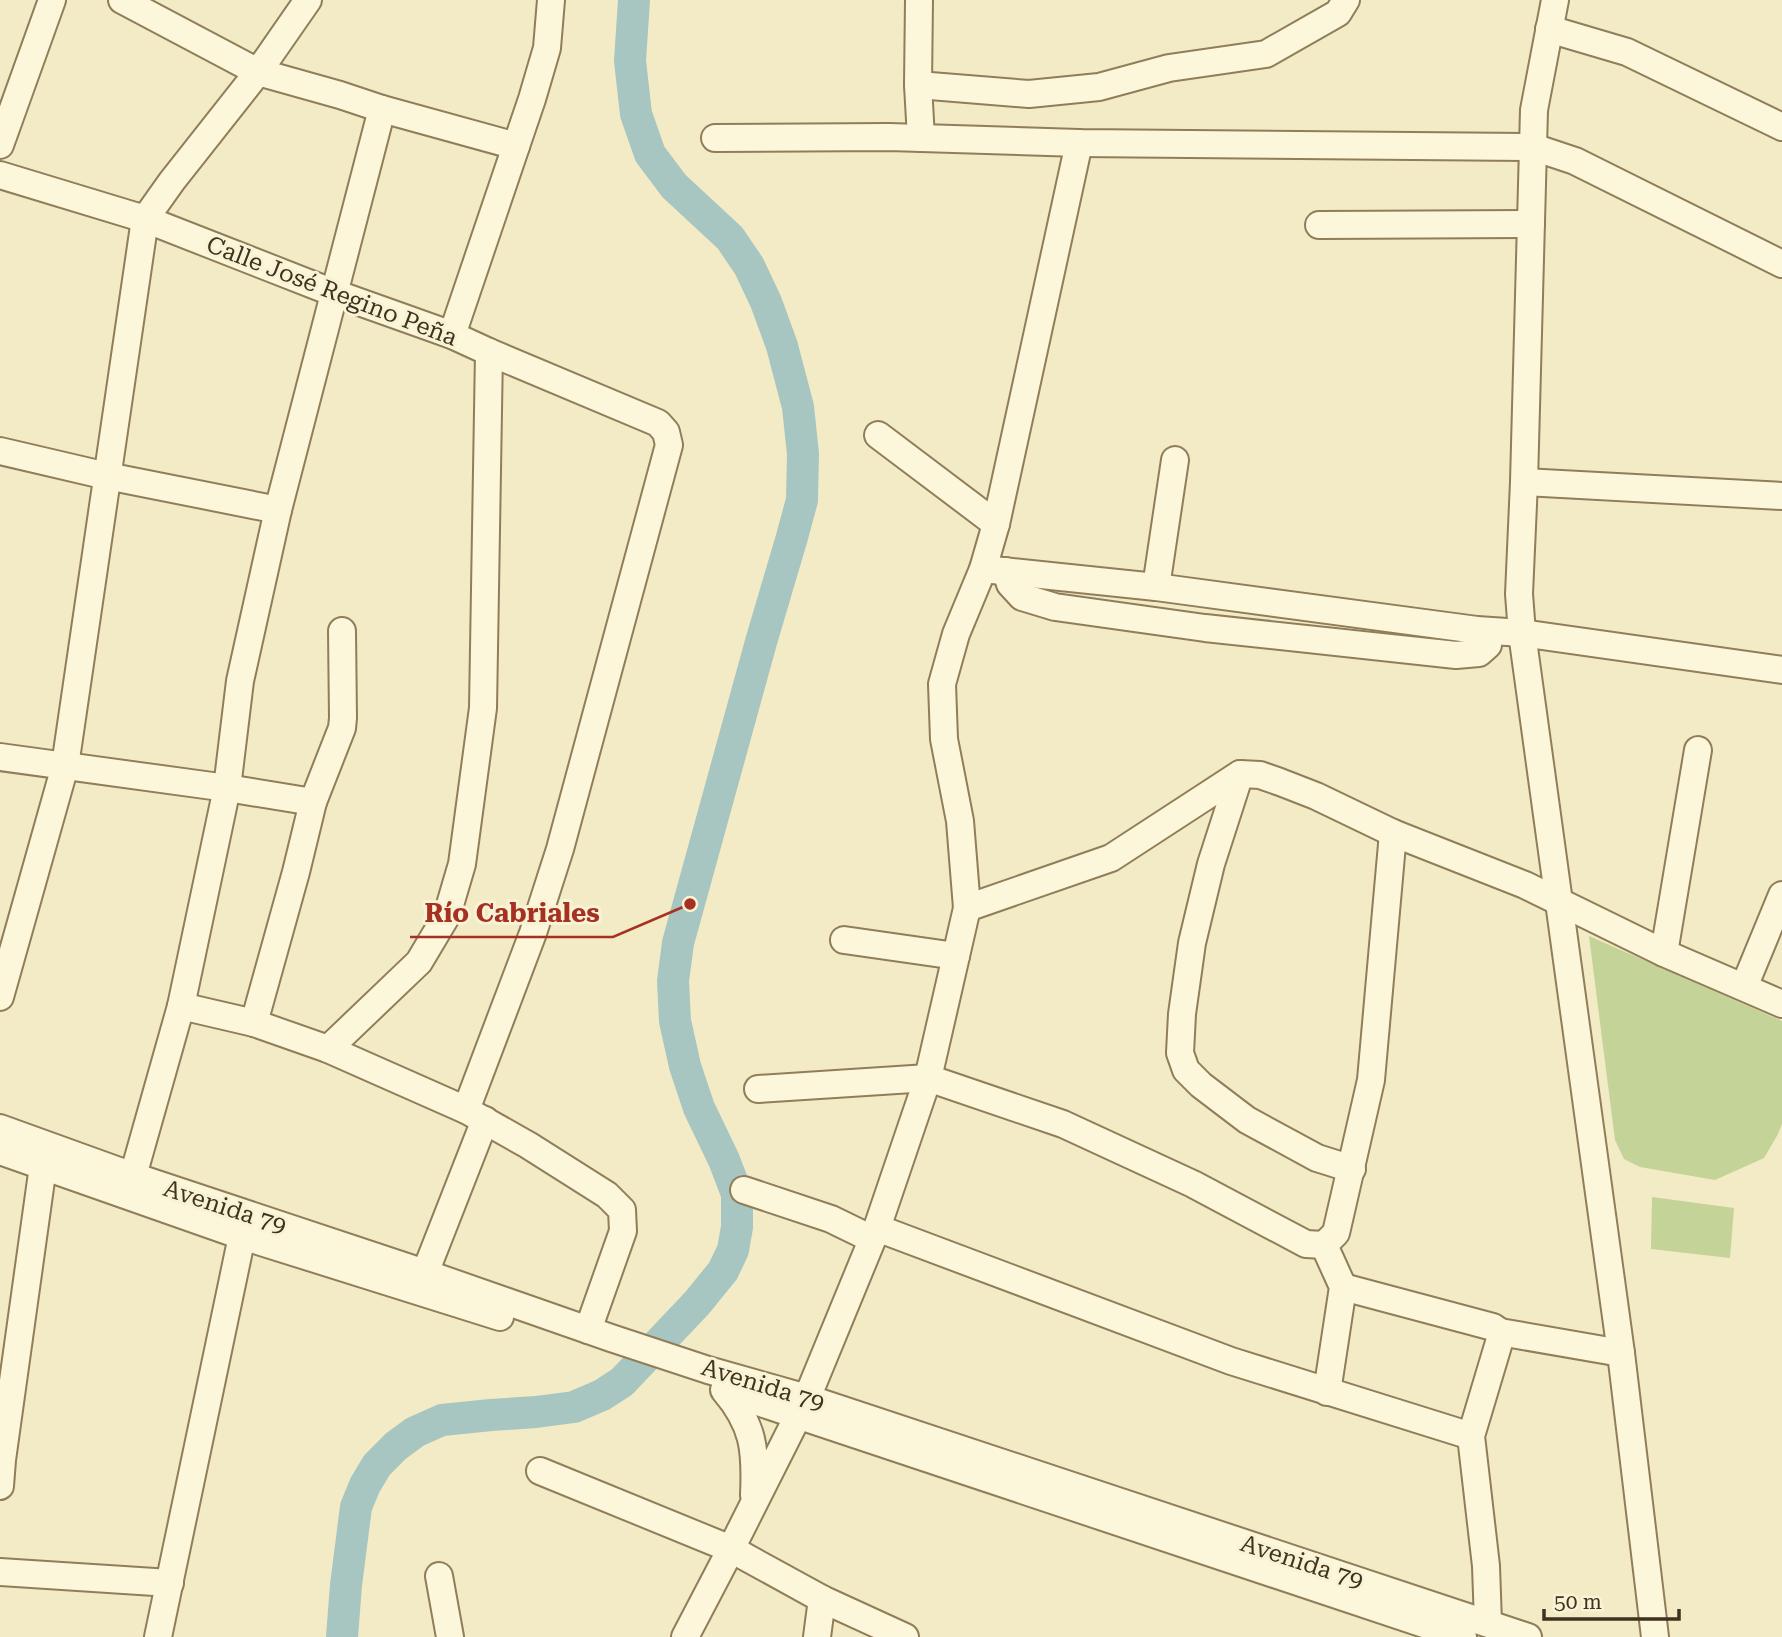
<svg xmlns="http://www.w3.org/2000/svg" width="1782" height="1637" font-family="'Roboto Serif',serif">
  <rect width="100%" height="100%" fill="#f3ebc5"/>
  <g fill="#c4d397">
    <polygon points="1589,936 1782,1021 1782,1124 1778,1134 1764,1158 1715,1180 1640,1167 1624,1159 1615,1140"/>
    <polygon points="1652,1197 1734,1208 1730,1258 1651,1249"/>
  </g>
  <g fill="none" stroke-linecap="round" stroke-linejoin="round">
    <polyline stroke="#a7c6c1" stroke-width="32" points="342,1637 346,1585 356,1507 365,1485 377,1465 396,1446 415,1432 442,1420 491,1415 536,1412 574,1407 602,1395 622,1382 697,1303 723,1271 733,1250 737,1227 737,1194 724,1160 699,1108 685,1066 675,1021 673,981 678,943 761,642 792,537 802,500 803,454 798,407 782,346 766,302 749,266 730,238 674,186 650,154 636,114 630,61 634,0"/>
    <defs>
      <g id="minor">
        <polyline points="122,0 258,72 340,95 382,109 516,146"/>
        <polyline points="919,0 918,85 921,138"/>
        <polyline points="1555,0 1534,110 1524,482 1519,594 1522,633 1621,1353 1655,1637"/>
        <polyline points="1549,29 1627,52 1782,127"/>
        <polyline points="918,85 1029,94 1099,87 1169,68 1266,54 1338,13 1346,0"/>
        <polyline points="715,138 889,137 1079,143 1533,147 1575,161 1782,264"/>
        <polyline points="0,145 52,0"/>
        <polyline points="0,175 145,219 334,293 452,335 489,352 658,423 666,432 669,445 560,849 533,933 466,1110"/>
        <polyline points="1319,225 1531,224"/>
        <polyline points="452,335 532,99 547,48 551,0"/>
        <polyline points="878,435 996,524 983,569 956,634 942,684 944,739 960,821 967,908"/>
        <polyline points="0,451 107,476 278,510"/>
        <polyline points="1524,482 1782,496"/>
        <polyline points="996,524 1079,143"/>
        <polyline points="983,569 1156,587 1477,630 1522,633 1782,670"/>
        <polyline points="1006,571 1010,584 1022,597 1055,607 1205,628 1456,655 1479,653 1488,645 1477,630"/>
        <polyline points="1156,587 1175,460"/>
        <polyline points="0,757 227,788 313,802"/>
        <polyline points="1240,774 1211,864 1192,943 1182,1014 1180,1053 1186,1070 1201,1085 1247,1120 1317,1158 1352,1169"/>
        <polyline points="844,940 956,956"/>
        <polyline points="1664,953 1698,750"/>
        <polyline points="1744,987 1782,895"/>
        <polyline points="0,997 65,766 145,219 172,181 258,72 308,0"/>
        <polyline points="181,1006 254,1023 328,1049 466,1110 528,1145 607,1195 622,1210 623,1231 588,1330"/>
        <polyline points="254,1023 296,872 313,802 342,728 343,718 342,631"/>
        <polyline points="328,1049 419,962 447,915 462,864 483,708 489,352"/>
        <polyline points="758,1089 928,1078 1063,1124 1193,1184 1306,1244 1324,1245"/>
        <polyline points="0,1128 133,1176 425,1273 611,1338 708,1370 807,1398 1528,1637"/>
        <polyline points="0,1151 242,1236 500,1317"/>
        <polyline points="133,1176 181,1006 227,788 240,681 278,510 382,109"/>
        <polyline points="744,1190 831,1219 872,1239"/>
        <polyline points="877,1228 1231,1361 1471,1436"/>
        <polyline points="425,1273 485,1120"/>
        <polyline points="1343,1287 1493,1327 1500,1332 1500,1339 1471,1436 1486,1566 1488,1623"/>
        <polyline points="1500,1332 1621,1353"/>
        <path d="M724,1390c30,35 32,60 30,105"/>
        <polyline points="1327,1392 1343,1287 1324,1245 1336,1233 1371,1080 1393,833"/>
        <polyline points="743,1397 1463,1637"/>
        <polyline points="540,1471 731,1549 822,1599 905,1637"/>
        <polyline points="0,1486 2,1460 43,1166"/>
        <polyline points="0,1572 170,1583"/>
        <polyline points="439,1576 450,1637"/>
        <polyline points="158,1637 242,1236"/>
        <polyline points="685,1637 731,1549 807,1398 877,1228 928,1078 967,908 1111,858 1240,774 1260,775 1280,782 1316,796 1393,833 1525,885 1664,953 1782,1004"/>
        <polyline points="817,1637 822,1599"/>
      </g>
    </defs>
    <use href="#minor" stroke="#907d59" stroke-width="30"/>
    <use href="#minor" stroke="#fcf6da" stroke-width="26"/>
  </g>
  <g text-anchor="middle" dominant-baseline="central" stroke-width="6" stroke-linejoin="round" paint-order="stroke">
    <g font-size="24" fill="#3f321e" stroke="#f9f3d6">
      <text transform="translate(332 291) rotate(21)">Calle José Regino Peña</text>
      <text transform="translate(225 1207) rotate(18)">Avenida 79</text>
      <text transform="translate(763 1385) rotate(17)">Avenida 79</text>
      <text transform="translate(1302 1562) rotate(18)">Avenida 79</text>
    </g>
  </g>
  <path fill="none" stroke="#a63122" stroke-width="2.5" d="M690 904L613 937H410"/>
  <circle fill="#a63122" stroke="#f9f3d6" stroke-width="2.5" cx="690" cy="904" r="7"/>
  <g font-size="26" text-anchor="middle" font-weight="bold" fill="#a63122" stroke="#f9f3d6" stroke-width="6" stroke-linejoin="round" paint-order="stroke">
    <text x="512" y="922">Río Cabriales</text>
  </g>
  <path d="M1544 1609v10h135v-10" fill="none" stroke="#3f321e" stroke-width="3.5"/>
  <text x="1554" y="1609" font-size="21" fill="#3f321e" stroke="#f9f3d6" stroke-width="5" paint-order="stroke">50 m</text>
</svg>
